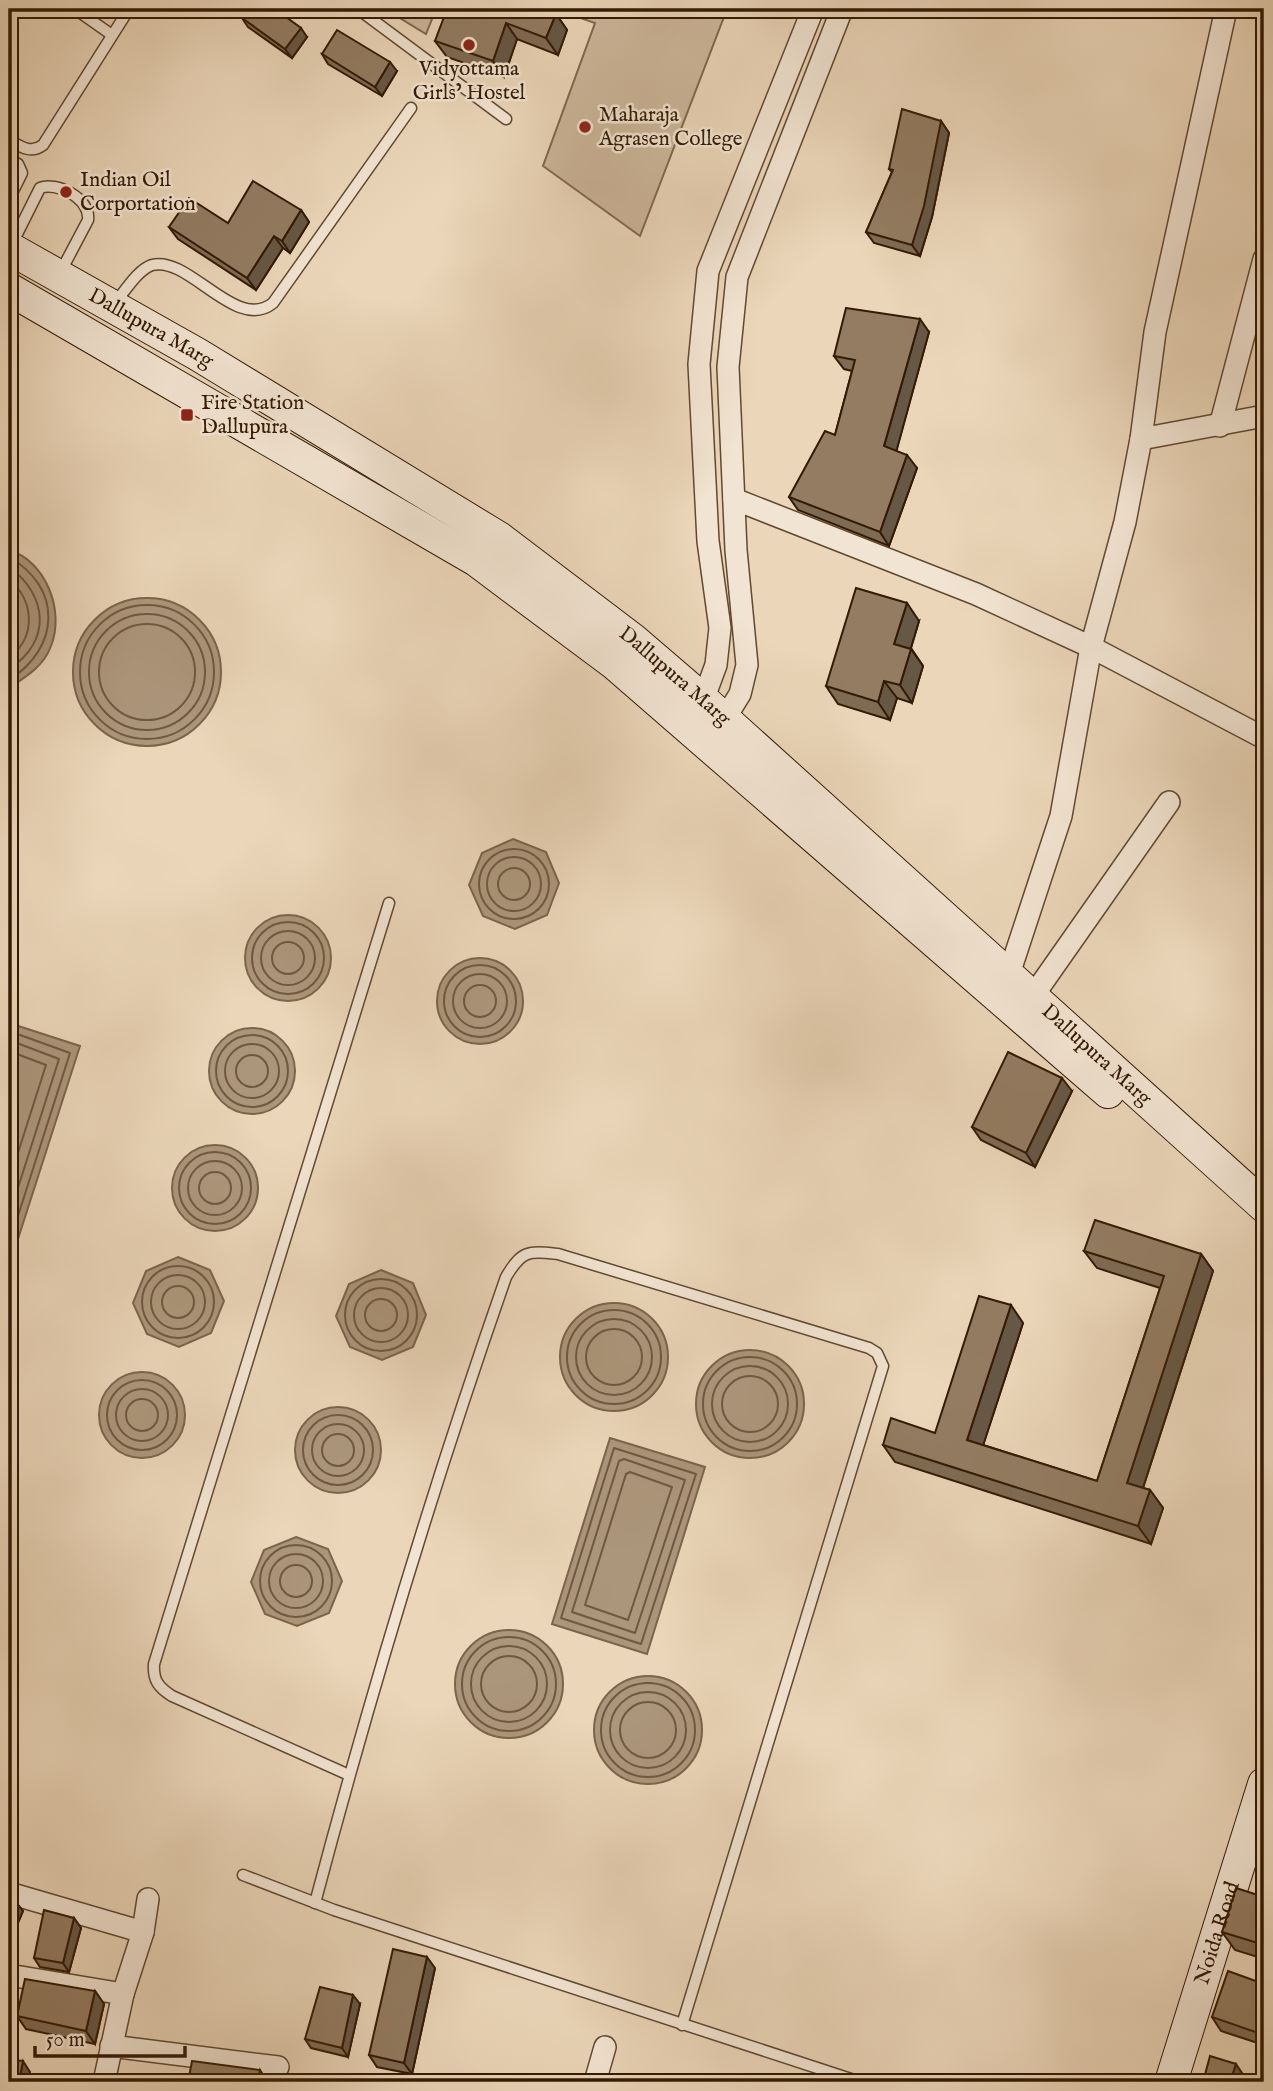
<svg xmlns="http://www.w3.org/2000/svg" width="1273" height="2091" font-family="'IM FELL English',serif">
  <rect width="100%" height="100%" fill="#ebd6b9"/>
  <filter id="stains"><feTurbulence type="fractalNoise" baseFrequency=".00286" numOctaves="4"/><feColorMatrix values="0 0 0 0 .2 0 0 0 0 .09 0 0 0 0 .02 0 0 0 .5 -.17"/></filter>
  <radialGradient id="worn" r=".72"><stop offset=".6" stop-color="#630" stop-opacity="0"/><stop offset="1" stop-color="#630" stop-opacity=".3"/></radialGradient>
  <g fill="#ccb69a" stroke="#80684f" stroke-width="2">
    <polygon points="385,9 436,9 426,34"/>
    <polygon points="555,9 727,9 640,236 543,166 595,23"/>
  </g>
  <g fill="#ac967b" stroke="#7c644b" stroke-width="2">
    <path d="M9,550c37,11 56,61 42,96 -7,20 -25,31 -42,42z"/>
    <circle cx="147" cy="672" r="74"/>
    <polygon points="513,839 546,852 559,883 547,915 515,929 483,916 469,885 482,853"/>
    <circle cx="288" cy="958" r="43"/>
    <circle cx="480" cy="1001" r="43"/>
    <polygon points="9,1023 80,1046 9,1267"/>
    <circle cx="252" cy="1071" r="43"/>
    <circle cx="215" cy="1188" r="43"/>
    <polygon points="178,1257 210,1270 224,1301 211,1333 179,1347 147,1334 133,1303 146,1271"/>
    <polygon points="381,1270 413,1283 426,1315 413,1347 382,1360 350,1347 336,1316 349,1284"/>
    <circle cx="614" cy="1357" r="54"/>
    <circle cx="750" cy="1404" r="54"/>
    <circle cx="142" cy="1415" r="43"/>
    <circle cx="338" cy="1450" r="43"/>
    <polygon points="610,1438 705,1467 647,1654 552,1624"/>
    <polygon points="296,1537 328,1549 342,1581 329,1613 297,1626 265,1614 251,1582 264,1550"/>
    <circle cx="509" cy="1684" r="54"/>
    <circle cx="648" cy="1730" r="54"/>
  </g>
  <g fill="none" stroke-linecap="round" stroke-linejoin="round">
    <g stroke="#705840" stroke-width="2">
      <path d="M9,557c54,31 51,91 0,123"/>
      <path d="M9,567c39,28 43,75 0,102"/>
      <path d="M9,580c25,18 28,59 0,77"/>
      <circle cx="147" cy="672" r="67"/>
      <circle cx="147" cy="672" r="58"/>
      <circle cx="147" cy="672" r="48"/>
      <circle cx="514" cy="884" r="35"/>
      <circle cx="514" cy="884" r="27"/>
      <circle cx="514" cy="884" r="16"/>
      <circle cx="288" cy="958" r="36"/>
      <circle cx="288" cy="958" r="27"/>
      <circle cx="288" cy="958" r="16"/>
      <circle cx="480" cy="1001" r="36"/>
      <circle cx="480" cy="1001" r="27"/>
      <circle cx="480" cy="1001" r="16"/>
      <polyline points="9,1031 70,1053 9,1244"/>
      <circle cx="252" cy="1071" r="36"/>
      <polyline points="9,1040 59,1059 9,1216"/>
      <circle cx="252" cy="1071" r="27"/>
      <polyline points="9,1051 46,1065 9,1181"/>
      <circle cx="252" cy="1071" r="16"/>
      <circle cx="215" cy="1188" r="36"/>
      <circle cx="215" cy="1188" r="27"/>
      <circle cx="215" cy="1188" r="16"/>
      <circle cx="178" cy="1302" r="36"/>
      <circle cx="178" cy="1302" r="27"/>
      <circle cx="381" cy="1315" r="36"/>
      <circle cx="178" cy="1302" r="16"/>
      <circle cx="381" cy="1315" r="27"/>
      <circle cx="381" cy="1315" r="16"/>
      <circle cx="614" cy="1357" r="47"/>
      <circle cx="614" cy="1357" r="38"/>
      <circle cx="614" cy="1357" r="28"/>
      <circle cx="750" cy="1404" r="47"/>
      <circle cx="750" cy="1404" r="38"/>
      <circle cx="750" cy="1404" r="28"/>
      <circle cx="142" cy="1415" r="35"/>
      <circle cx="142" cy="1415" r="26"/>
      <circle cx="142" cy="1415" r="16"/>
      <circle cx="338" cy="1450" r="35"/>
      <circle cx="338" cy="1450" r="26"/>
      <circle cx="338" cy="1450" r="16"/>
      <polygon points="614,1448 696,1474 641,1644 561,1618"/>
      <polygon points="624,1459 685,1480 635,1633 572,1612 619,1461"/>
      <polygon points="630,1472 672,1487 628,1620 585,1605 626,1474"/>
      <circle cx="296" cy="1581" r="36"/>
      <circle cx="296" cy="1581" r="27"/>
      <circle cx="296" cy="1581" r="16"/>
      <circle cx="509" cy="1684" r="47"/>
      <circle cx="509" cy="1684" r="38"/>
      <circle cx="509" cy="1684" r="28"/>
      <circle cx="648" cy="1730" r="47"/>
      <circle cx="648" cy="1730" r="38"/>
      <circle cx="648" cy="1730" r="28"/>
    </g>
    <defs>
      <g id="service">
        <polyline points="75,9 112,35"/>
        <polyline points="358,9 506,119"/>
        <path d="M9,140c12,7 22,14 34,5l86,-136"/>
        <polyline points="9,159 18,164 22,173 9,199"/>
        <path d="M11,246l29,-58c15,-7 51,10 48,32l-28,53"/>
        <path d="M114,304c10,-11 23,-34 38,-39 37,-10 84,68 121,38l138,-195"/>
        <path d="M349,1775l-177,-79c-14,-9 -19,-16 -18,-32l235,-761"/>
        <polyline points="243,1875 334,1910 860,2082"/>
        <path d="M315,1903c56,-211 119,-420 191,-626 16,-27 22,-26 52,-23l311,94 8,5 6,13 -201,659"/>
      </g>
      <g id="minor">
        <polyline points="1220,426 1264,259"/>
        <polyline points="1141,439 1155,332 1226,9"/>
        <polyline points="734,499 976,594 1091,647 1264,738"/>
        <polyline points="696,709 703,700 716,665 720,628 708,541 699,364 708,271 813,9"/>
        <polyline points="717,731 740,694 747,665 736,550 728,367 737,277 842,9"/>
        <polyline points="1009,974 1061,816 1091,647 1125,522 1141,439 1264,416"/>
        <polyline points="1033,996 1169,802"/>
        <polyline points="9,1893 143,1932"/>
        <polyline points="9,1975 123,1994"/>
        <polyline points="111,2046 278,2067"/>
        <polyline points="104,2082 123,1994 143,1932 148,1899"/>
        <polyline points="595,2082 605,2047"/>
      </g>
      <g id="secondary">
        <path id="s1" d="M9,248l188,106 302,184 133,101 71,61 561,506"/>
        <polyline points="9,289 476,560 615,664 1108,1092"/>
        <path id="s2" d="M1171,2082l93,-298"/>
      </g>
    </defs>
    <use href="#service" stroke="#614931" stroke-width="13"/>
    <use href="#minor" stroke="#614931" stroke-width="24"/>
    <use href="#secondary" stroke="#331a04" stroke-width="34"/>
    <use href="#service" stroke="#f2e4d2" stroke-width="10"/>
    <use href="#minor" stroke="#f2e4d2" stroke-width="21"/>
    <use href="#secondary" stroke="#f2e4d2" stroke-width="32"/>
  </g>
  <g fill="#7e6b54" stroke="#331a04" stroke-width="2">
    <polygon points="556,14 567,30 558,55 517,39 504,77 447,57 435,41 530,15"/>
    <polygon points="242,18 307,37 292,58 248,27"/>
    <polygon points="322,54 397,71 382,96 328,64"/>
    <polygon points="941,121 949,133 932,217 920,256 874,243 866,232 892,172 889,169"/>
    <polygon points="301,210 309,222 290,253 283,248 256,290 178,239 169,227 228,223"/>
    <polygon points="929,332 896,451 917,468 889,546 798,510 789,497 835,435 852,371 844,369 834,356"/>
    <polygon points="919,621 911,648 923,666 912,703 897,698 890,720 838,704 826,686"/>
    <polygon points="1072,1091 1035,1167 981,1140 972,1127"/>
    <polygon points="1084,1251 1201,1254 1213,1271 1143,1488 1150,1490 1163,1508 1151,1544 895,1462 883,1445 935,1433 1023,1323 983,1445 1097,1481 1160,1288 1097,1268"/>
    <polygon points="1264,1897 1264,1959 1235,1950 1222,1932"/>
    <polygon points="9,1899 23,1911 14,1932 9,1930"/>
    <polygon points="74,1918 81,1928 69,1972 40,1967 34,1958"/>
    <polygon points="435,1968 412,2074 377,2067 369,2055"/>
    <polygon points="1264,1984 1264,2045 1221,2031 1212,2017"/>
    <polygon points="95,1991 104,2004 95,2044 26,2029 17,2016"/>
    <polygon points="360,2004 348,2057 311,2048 305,2039"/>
  </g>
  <g fill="#675745" stroke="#331a04" stroke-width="2">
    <polygon points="556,14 567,30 558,55 546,38"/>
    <polygon points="506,23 517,39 504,77 493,61"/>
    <polygon points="301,28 307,37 292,58 285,49"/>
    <polygon points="390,62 397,71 382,96 375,87"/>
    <polygon points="941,121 949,133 932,217 920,256 912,245"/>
    <polygon points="301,210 309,222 290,253 282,241"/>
    <polygon points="274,236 283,248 256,290 247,278"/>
    <polygon points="920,319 929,332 894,460 884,446"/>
    <polygon points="907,455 917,468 889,546 880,532"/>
    <polygon points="907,603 919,621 907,661 894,644"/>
    <polygon points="911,649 923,666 912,703 900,685"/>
    <polygon points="884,681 897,698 890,720 878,702"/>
    <polygon points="1062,1078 1072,1091 1035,1167 1026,1153"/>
    <polygon points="1201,1254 1213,1271 1139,1500 1127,1483"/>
    <polygon points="1011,1305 1023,1323 979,1458 967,1440"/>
    <polygon points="1150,1490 1163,1508 1151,1544 1138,1526"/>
    <polygon points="16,1902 23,1911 14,1932 9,1924 9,1922"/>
    <polygon points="74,1918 81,1928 69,1972 63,1963"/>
    <polygon points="427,1957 435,1968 412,2074 404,2063"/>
    <polygon points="95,1991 104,2004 95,2044 86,2031"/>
    <polygon points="353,1995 360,2004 348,2057 342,2048"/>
    <polygon points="23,2061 30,2072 29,2082 19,2082"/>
    <polygon points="1236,2064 1242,2073 1239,2082 1232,2076"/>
    <polygon points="260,2070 266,2079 266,2082 258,2082"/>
  </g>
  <g fill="#937c62" stroke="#331a04" stroke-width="2">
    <polygon points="249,9 275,9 301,28 285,49 242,18"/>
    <polygon points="447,9 511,9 530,15 532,9 541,9 556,14 546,38 506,23 493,61 435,41"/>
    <polygon points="337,30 390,62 375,87 322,54"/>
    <polygon points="902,109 941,121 924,206 912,245 866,232 893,170 889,169"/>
    <polygon points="253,181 301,210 282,241 274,236 247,278 169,227 189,198 228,223"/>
    <polygon points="846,308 920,319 884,446 907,455 880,532 789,497 825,431 835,435 855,360 834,356"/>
    <polygon points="856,588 907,603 894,644 911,649 900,685 884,681 878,702 826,686"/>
    <polygon points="1008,1052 1062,1078 1026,1153 972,1127"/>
    <polygon points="1095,1220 1201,1254 1127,1483 1150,1490 1138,1526 883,1445 891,1418 935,1433 979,1296 1011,1305 967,1440 1097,1481 1164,1276 1084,1251"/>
    <polygon points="1236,1888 1264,1897 1264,1945 1222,1932"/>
    <polygon points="9,1899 16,1902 9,1922"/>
    <polygon points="44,1910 74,1918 63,1963 34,1958"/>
    <polygon points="393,1949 427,1957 404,2063 369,2055"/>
    <polygon points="1228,1971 1264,1984 1264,2035 1212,2017"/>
    <polygon points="25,1979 95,1991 86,2031 17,2016"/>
    <polygon points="320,1987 353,1995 342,2048 305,2039"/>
    <polygon points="1210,2056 1236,2064 1232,2076 1245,2079 1244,2082 1203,2082"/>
    <polygon points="9,2059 23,2061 19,2082 9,2082"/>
    <polygon points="192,2061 260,2070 258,2082 188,2082"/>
    <polygon points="613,2075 636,2082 611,2082"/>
  </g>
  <g fill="#8f2418" stroke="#f2e4d2" stroke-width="2.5">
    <circle cx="469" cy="45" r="7"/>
    <circle cx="585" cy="127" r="7"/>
    <circle cx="66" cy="192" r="7"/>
    <rect x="180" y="408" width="14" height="14" rx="3.5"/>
  </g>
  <g text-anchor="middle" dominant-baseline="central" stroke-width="5" stroke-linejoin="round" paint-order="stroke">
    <g font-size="21" fill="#331a04" stroke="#f2e4d2" text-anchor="start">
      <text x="469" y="69" text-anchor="middle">Vidyottama<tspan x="469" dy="24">Girls’ Hostel</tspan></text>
      <text x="599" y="115">Maharaja<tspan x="599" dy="24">Agrasen College</tspan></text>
      <text x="80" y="180">Indian Oil<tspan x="80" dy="24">Corportation</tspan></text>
      <text x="201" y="403">Fire Station<tspan x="201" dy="24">Dallupura</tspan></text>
    </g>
    <g font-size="21" fill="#331a04" stroke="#f2e4d2">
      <text stroke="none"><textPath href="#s1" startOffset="163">Dallupura Marg</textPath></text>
      <text stroke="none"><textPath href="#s1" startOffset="793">Dallupura Marg</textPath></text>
      <text stroke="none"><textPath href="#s1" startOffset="1360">Dallupura Marg</textPath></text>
      <text stroke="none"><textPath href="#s2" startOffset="156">Noida Road</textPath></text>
    </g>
  </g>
  <rect width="1273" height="2091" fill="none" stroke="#ebd6b9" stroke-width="35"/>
  <rect x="10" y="10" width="1252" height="2070" fill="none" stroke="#331a04" stroke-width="3.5"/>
  <rect x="18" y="18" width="1238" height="2056" fill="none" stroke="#331a04" stroke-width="2"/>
  <path d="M35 2046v10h150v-10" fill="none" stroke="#331a04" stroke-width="3.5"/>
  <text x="46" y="2046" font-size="21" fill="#331a04" stroke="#f2e4d2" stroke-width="5" paint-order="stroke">50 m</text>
  <rect width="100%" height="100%" filter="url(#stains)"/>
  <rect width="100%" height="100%" fill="url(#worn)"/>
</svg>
